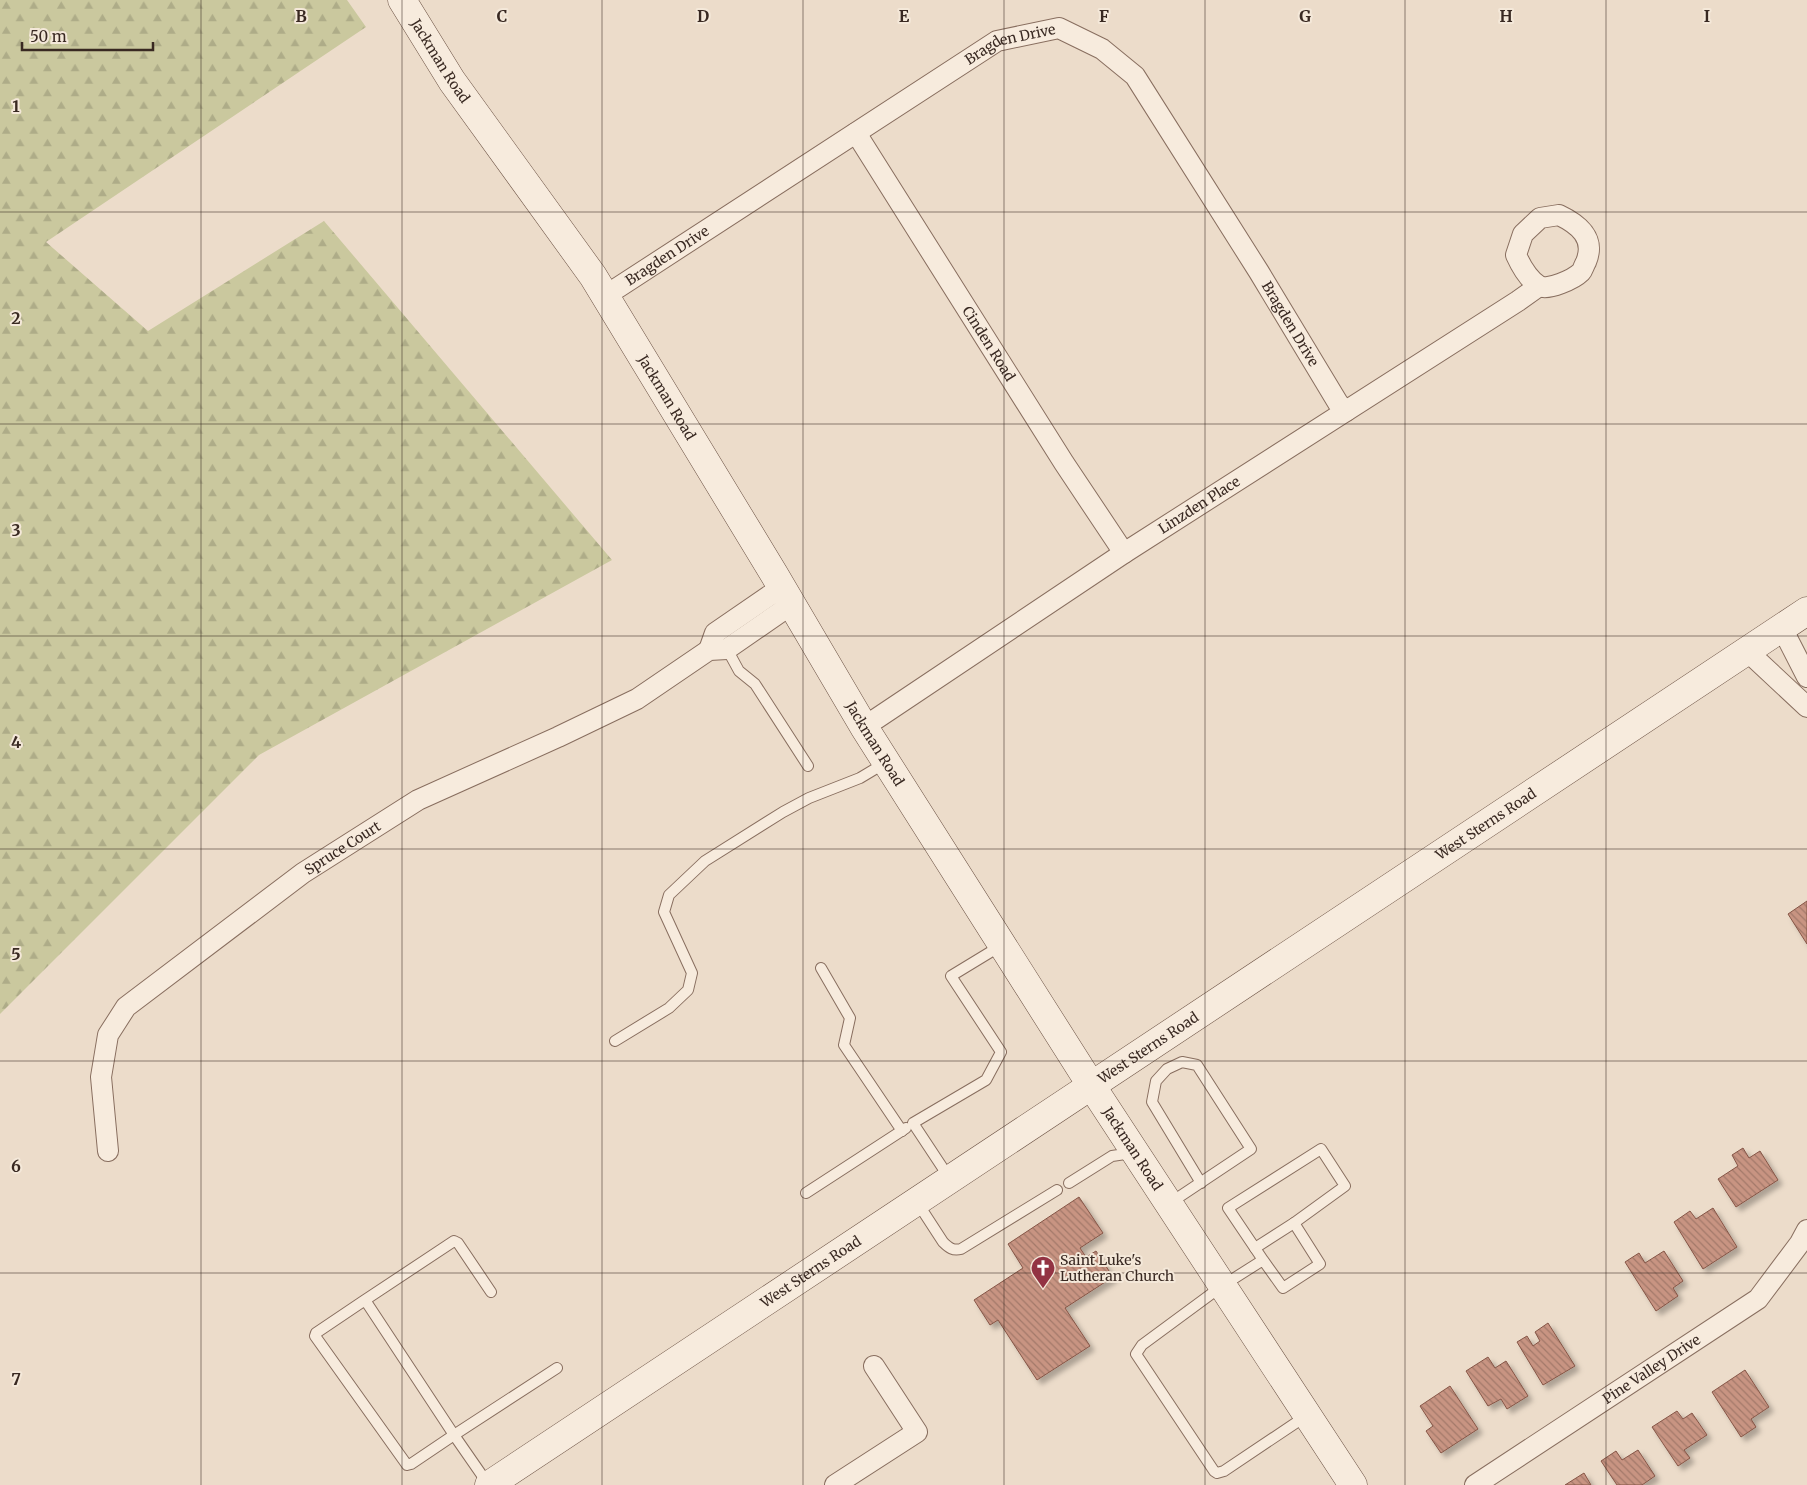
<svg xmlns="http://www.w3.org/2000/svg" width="1807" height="1485" font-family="Merriweather,serif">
  <defs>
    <pattern id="forest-firs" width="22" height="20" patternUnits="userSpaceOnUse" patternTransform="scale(1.25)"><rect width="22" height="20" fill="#cac89e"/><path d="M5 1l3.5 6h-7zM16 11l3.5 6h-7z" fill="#aeac88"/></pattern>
    <pattern id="building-back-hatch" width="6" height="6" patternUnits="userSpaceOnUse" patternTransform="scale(1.25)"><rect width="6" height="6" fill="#c89482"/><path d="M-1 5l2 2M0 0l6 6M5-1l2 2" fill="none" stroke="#a3796a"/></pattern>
    <filter id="shadow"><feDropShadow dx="4.5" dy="4.5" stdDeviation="2.5" flood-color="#0004"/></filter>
  </defs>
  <rect width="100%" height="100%" fill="#ecdcca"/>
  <polygon fill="url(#forest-firs)" points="0,0 347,0 366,27 46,242 148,331 324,221 612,560 259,755 0,1014"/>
  <g fill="url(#building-back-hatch)" stroke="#855546" filter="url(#shadow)">
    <polygon points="1807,901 1807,944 1788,914"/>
    <polygon points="1743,1148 1749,1158 1760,1151 1778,1180 1736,1207 1718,1179 1738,1166 1732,1155"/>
    <polygon points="1079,1197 1103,1233 1080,1248 1086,1257 1096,1251 1113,1277 1065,1308 1090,1346 1037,1380 998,1320 990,1325 974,1300 1023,1268 1008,1244"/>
    <polygon points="1713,1208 1737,1247 1703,1269 1674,1222 1690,1211 1696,1219"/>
    <polygon points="1664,1251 1683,1281 1673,1288 1678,1296 1656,1311 1625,1262 1639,1253 1645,1263"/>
    <polygon points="1548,1323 1575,1366 1543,1385 1517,1342 1527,1336 1533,1346 1540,1341 1535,1332"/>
    <polygon points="1488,1357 1495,1368 1506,1361 1528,1396 1507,1409 1501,1399 1488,1406 1466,1371"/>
    <polygon points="1745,1370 1769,1407 1751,1419 1756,1427 1741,1437 1712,1392"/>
    <polygon points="1450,1386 1478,1429 1441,1453 1426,1431 1433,1426 1420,1406"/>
    <polygon points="1677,1411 1683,1419 1692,1413 1707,1435 1684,1450 1690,1458 1678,1466 1652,1427"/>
    <polygon points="1638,1450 1655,1476 1642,1485 1617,1485 1601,1461 1616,1451 1622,1460"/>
    <polygon points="1584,1473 1591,1485 1565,1485"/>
  </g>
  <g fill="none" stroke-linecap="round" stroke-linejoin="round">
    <defs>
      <g id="lane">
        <polyline points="727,649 739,671 755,684 808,766"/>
        <polyline points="821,968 850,1018 844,1045 902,1131"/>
        <polyline points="615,1041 669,1008 688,990 692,973 664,912 669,895 705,861 783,812 809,798 860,778 885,763"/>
        <polyline points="950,1179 913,1123 986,1080 1001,1052 951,976 1002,945"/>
        <polyline points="1069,1183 1112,1156 1132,1153"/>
        <polyline points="806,1193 906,1128"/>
        <path d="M917,1202l26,40c6,6 10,9 18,7l96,-59"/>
        <polyline points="1170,1203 1251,1149 1197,1065 1182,1062 1167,1069 1156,1081 1152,1102 1201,1183"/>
        <polyline points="1255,1248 1294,1223"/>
        <polyline points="1263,1260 1228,1208 1321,1149 1345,1186 1294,1223 1320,1264 1283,1288 1263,1260 1222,1286 1142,1345 1136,1354 1214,1471 1217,1473 1224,1471 1306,1416"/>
        <polyline points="365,1300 316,1333 315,1336 407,1465 411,1464 454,1435 365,1300 454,1241 458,1243 491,1292"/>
        <polyline points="488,1484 454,1435 557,1368"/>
      </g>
      <g id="street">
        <path id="s1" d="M856,133l208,330 60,90"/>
        <path d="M1559,215c19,9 37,23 27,47 -2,3 -3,8 -5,10 -7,7 -33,19 -42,14 -11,-7 -18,-20 -23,-31l7,-21 17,-16z"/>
        <path id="s2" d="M605,296l392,-255 62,-13 43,21 33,27 124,196 79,131 8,8"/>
        <polyline points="1782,628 1807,677"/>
        <polyline points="709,650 715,633 782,587"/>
        <polyline points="1747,651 1807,707"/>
        <path id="s3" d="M864,727l260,-174 394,-252 21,-15"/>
        <path id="s4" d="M108,1151l-7,-74 7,-42 18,-28 177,-134 115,-73 140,-63 79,-38 72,-49 18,-1 65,-45"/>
        <polyline points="835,1485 917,1432 874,1366"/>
        <path id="s5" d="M1475,1485l283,-186 42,-56 7,-13"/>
      </g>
      <g id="secondary">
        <path id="s6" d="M402,0l50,81 141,195 181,298 90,153 227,358 262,400"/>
        <path id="s7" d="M489,1485l1318,-874"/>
      </g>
    </defs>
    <use href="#lane" stroke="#886e5f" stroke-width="12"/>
    <use href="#street" stroke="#886e5f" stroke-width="22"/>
    <use href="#secondary" stroke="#6a5042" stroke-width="29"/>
    <use href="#lane" stroke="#f7ebdd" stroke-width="10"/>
    <use href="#street" stroke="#f7ebdd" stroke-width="20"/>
    <use href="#secondary" stroke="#f7ebdd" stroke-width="28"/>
  </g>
  <path fill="none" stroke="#392922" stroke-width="1" stroke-opacity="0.55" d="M201,0v1485M402,0v1485M602,0v1485M803,0v1485M1004,0v1485M1205,0v1485M1405,0v1485M1606,0v1485M0,212h1807M0,424h1807M0,636h1807M0,849h1807M0,1061h1807M0,1273h1807"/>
  <defs>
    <symbol id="church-pin" viewBox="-11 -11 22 30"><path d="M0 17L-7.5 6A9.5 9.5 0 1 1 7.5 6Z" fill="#933343" stroke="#f4e8d9"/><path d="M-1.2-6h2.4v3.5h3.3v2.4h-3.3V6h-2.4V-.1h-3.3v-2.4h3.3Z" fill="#fff"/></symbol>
  </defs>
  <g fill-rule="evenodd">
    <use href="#church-pin" x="1029" y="1254" width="28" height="38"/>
  </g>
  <g text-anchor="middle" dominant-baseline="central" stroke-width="4" stroke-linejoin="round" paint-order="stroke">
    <g font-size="14" fill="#392922" stroke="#f4e8d9">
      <text stroke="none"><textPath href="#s2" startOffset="479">Bragden Drive</textPath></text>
      <text stroke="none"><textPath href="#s6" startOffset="72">Jackman Road</textPath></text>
      <text stroke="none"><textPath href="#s2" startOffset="74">Bragden Drive</textPath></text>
      <text stroke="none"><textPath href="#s2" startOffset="914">Bragden Drive</textPath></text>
      <text stroke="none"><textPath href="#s1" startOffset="249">Cinden Road</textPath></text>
      <text stroke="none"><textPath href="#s6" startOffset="478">Jackman Road</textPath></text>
      <text stroke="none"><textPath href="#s3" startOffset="402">Linzden Place</textPath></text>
      <text stroke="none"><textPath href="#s6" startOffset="882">Jackman Road</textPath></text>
      <text stroke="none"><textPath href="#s7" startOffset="1196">West Sterns Road</textPath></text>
      <text stroke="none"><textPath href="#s4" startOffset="419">Spruce Court</textPath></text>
      <text stroke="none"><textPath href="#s7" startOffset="791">West Sterns Road</textPath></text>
      <text stroke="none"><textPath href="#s6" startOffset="1362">Jackman Road</textPath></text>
      <text stroke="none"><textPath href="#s7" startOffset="386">West Sterns Road</textPath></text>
      <text stroke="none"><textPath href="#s5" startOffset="211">Pine Valley Drive</textPath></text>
    </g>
    <g font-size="14" fill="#392922" stroke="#f4e8d9" text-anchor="start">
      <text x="1060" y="1260">Saint Luke's<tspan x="1060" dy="16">Lutheran Church</tspan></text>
    </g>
  </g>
  <g font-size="16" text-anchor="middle" font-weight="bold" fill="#392922" stroke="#f4e8d9" stroke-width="4" stroke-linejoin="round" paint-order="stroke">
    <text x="301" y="22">B</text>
    <text x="502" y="22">C</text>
    <text x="703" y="22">D</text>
    <text x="904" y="22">E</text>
    <text x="1104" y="22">F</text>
    <text x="1305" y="22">G</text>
    <text x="1506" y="22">H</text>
    <text x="1707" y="22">I</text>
    <text x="16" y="112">1</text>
    <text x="16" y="324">2</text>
    <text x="16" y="536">3</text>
    <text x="16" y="748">4</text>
    <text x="16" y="960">5</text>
    <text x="16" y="1172">6</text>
    <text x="16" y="1385">7</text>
  </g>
  <path d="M22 42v8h131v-8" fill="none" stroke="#392922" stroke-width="2.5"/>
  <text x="30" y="42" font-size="15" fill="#392922" stroke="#f4e8d9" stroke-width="4" paint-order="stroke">50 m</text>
</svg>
